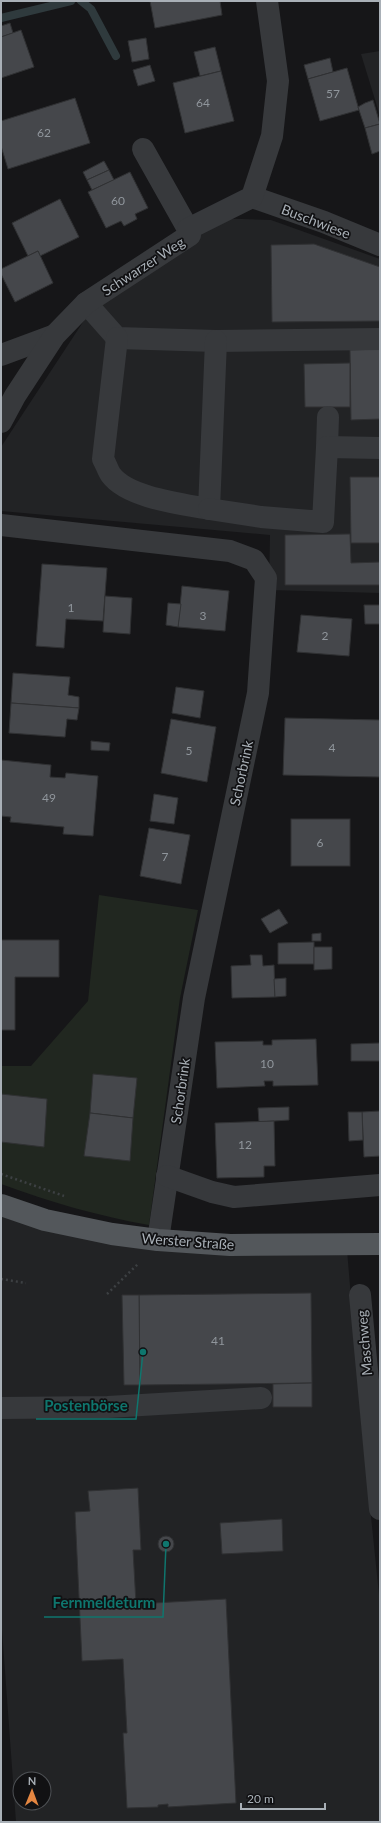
<svg xmlns="http://www.w3.org/2000/svg" width="381" height="1823" font-family="Lato,sans-serif">
  <rect width="100%" height="100%" fill="#161618"/>
  <g fill="#222325" fill-rule="evenodd">
    <polygon points="380,51 380,116 361,54"/>
    <polygon points="213,218 271,220 380,259 380,593 269,590 270,535 1,511 1,447 87,316"/>
    <path d="M1,1209l43,15 303,26 15,179 18,175v218h-364l-15,-206zM20,1779h24v24h-24z"/>
  </g>
  <path fill="#212720" d="M99,895l99,15 -18,88 -31,227c-51,-9 -99,-23 -148,-41v-118h30l57,-65z"/>
  <g fill="none" stroke-linecap="round" stroke-linejoin="round">
    <g stroke="#2f3a3d" stroke-width="8">
      <polyline points="81,1 91,9 116,56"/>
      <polyline points="1,18 71,1"/>
    </g>
  </g>
  <g fill="#45474b" stroke="#303133">
    <polygon points="150,1 220,1 222,15 155,28"/>
    <polygon points="10,23 13,33 1,37 1,26"/>
    <polygon points="21,30 34,67 1,78 1,37"/>
    <polygon points="146,38 149,59 132,62 128,41"/>
    <polygon points="215,47 221,71 200,76 194,52"/>
    <polygon points="330,58 333,72 308,79 304,65"/>
    <polygon points="150,65 155,81 138,86 133,70"/>
    <polygon points="347,68 359,110 320,121 308,79"/>
    <polygon points="221,71 234,121 185,133 173,83"/>
    <polygon points="75,98 90,143 8,169 1,146 1,121"/>
    <polygon points="373,100 380,124 365,128 358,107 365,103"/>
    <polygon points="380,124 380,151 372,154 365,128"/>
    <polygon points="104,161 109,170 87,180 83,172"/>
    <polygon points="109,170 114,180 92,190 87,180"/>
    <polygon points="130,172 148,208 135,214 137,219 124,226 121,221 106,228 88,192"/>
    <polygon points="60,199 79,237 40,256 38,251 28,256 12,223"/>
    <polygon points="314,244 380,267 380,321 272,322 271,245"/>
    <polygon points="38,251 53,283 15,302 1,274 1,269"/>
    <polygon points="380,349 380,419 351,420 350,350"/>
    <polygon points="350,363 350,407 305,407 304,364"/>
    <polygon points="350,477 380,477 380,543 351,543"/>
    <polygon points="350,534 351,563 380,562 380,585 285,585 285,535"/>
    <polygon points="42,564 107,568 103,621 66,619 64,648 36,646"/>
    <polygon points="182,586 229,591 225,631 178,627"/>
    <polygon points="105,596 132,598 130,634 103,632"/>
    <polygon points="168,603 181,604 178,627 166,625"/>
    <polygon points="364,605 380,605 380,624 365,624"/>
    <polygon points="301,615 352,619 349,656 297,652"/>
    <polygon points="13,673 70,677 68,695 79,697 79,708 11,703"/>
    <polygon points="176,687 204,691 200,718 172,713"/>
    <polygon points="11,703 79,708 77,720 67,719 65,737 9,733"/>
    <polygon points="285,718 380,720 380,777 283,775"/>
    <polygon points="171,719 216,727 207,782 161,773"/>
    <polygon points="91,741 110,743 109,751 91,750"/>
    <polygon points="1,760 51,765 50,777 65,778 66,773 98,776 93,836 63,834 64,827 10,822 11,817 1,816"/>
    <polygon points="154,794 178,798 174,824 150,821"/>
    <rect x="291" y="819" width="59" height="47"/>
    <polygon points="149,828 190,835 181,884 140,876"/>
    <polygon points="279,909 288,923 270,933 261,919"/>
    <polygon points="321,933 321,941 312,941 312,934"/>
    <polygon points="1,940 59,940 59,977 15,977 15,1030 1,1030"/>
    <polygon points="314,942 314,964 278,964 278,943"/>
    <polygon points="314,947 332,947 332,969 314,970"/>
    <polygon points="250,955 262,955 263,966 274,965 275,997 232,998 231,966 251,965"/>
    <polygon points="286,978 286,996 275,997 274,979"/>
    <polygon points="316,1039 318,1085 273,1086 273,1081 264,1081 265,1086 217,1088 215,1042 263,1041 263,1045 272,1045 272,1040"/>
    <polygon points="380,1043 380,1061 351,1061 351,1044"/>
    <polygon points="93,1074 137,1078 133,1118 90,1113"/>
    <polygon points="1,1094 47,1099 44,1147 1,1142"/>
    <polygon points="289,1107 289,1120 259,1122 258,1108"/>
    <polygon points="380,1111 380,1156 364,1157 362,1112"/>
    <polygon points="348,1112 362,1112 363,1140 349,1141"/>
    <polygon points="90,1113 133,1118 130,1161 84,1156"/>
    <polygon points="274,1121 275,1166 264,1166 264,1177 217,1178 215,1123"/>
    <polygon points="311,1293 312,1383 140,1385 139,1295"/>
    <polygon points="122,1295 139,1295 140,1385 124,1385"/>
    <polygon points="312,1383 312,1407 273,1407 273,1384"/>
    <polygon points="138,1488 141,1550 133,1550 136,1604 226,1599 236,1803 168,1807 168,1804 158,1805 158,1807 127,1808 123,1733 127,1733 123,1659 82,1661 75,1512 90,1511 88,1491"/>
    <polygon points="282,1519 283,1551 222,1554 220,1523"/>
    <circle cx="166" cy="1544" r="8"/>
  </g>
  <g fill="none" stroke-linecap="round" stroke-linejoin="round">
    <g stroke="#3d4043" stroke-width="2.5" stroke-dasharray="2 3" stroke-linecap="butt">
      <polyline points="1,1174 64,1196"/>
      <polyline points="1,1279 26,1283"/>
      <polyline points="107,1294 138,1264"/>
      <polyline points="1,1821 1,1822"/>
    </g>
    <g stroke="#37393c" stroke-width="22">
      <polyline points="143,149 188,229"/>
      <polyline points="252,197 324,222 380,245"/>
      <polyline points="86,303 117,338 216,341 380,339"/>
      <path d="M117,338l-14,121c3,5 5,12 8,16 17,23 72,29 98,34l7,-168"/>
      <polyline points="1,355 55,335"/>
      <polyline points="1,422 15,396 55,335 86,303 190,235 188,229 252,197 272,136 278,81 267,1"/>
      <polyline points="327,447 328,417"/>
      <polyline points="209,509 261,517 323,522 327,447 380,448"/>
      <polyline points="1,525 230,551 254,560 266,578 258,693 194,998 158,1240"/>
      <polyline points="167,1176 212,1192 234,1197 380,1185"/>
      <polyline points="360,1295 380,1509"/>
      <polyline points="1,1408 108,1407 261,1398"/>
    </g>
    <polyline stroke="#53575b" stroke-width="22" points="1,1205 45,1220 112,1234 158,1240 230,1245 380,1244"/>
  </g>
  <g text-anchor="middle" dominant-baseline="central" stroke-width="3.5" stroke-linejoin="round" paint-order="stroke">
    <g font-size="12" fill="#90969c">
      <text x="333" y="93">57</text>
      <text x="203" y="102">64</text>
      <text x="44" y="132">62</text>
      <text x="118" y="200">60</text>
      <text x="71" y="607">1</text>
      <text x="203" y="615">3</text>
      <text x="325" y="635">2</text>
      <text x="332" y="747">4</text>
      <text x="189" y="750">5</text>
      <text x="49" y="797">49</text>
      <text x="320" y="842">6</text>
      <text x="165" y="856">7</text>
      <text x="267" y="1063">10</text>
      <text x="245" y="1144">12</text>
      <text x="218" y="1340">41</text>
    </g>
    <g font-size="14" fill="#a9b0b7" stroke="#111113">
      <text transform="translate(316 221) rotate(21)">Buschwiese</text>
      <text transform="translate(143 266) rotate(-33)">Schwarzer Weg</text>
      <text transform="translate(241 773) rotate(-78)">Schorbrink</text>
      <text transform="translate(180 1091) rotate(-82)">Schorbrink</text>
      <text transform="translate(188 1241) rotate(4)">Werster Straße</text>
      <text transform="translate(364 1343) rotate(-95)">Maschweg</text>
    </g>
  </g>
  <path fill="none" stroke="#0f766e" stroke-width="1.5" d="M143 1352L136 1419H36M166 1544L163 1617H44"/>
  <g fill="#0f766e" stroke="#111113" stroke-width="1.5">
    <circle cx="143" cy="1352" r="4"/>
    <circle cx="166" cy="1544" r="4"/>
  </g>
  <g font-size="15" text-anchor="middle" font-weight="bold" fill="#0f766e" stroke="#111113" stroke-width="3.5" stroke-linejoin="round" paint-order="stroke">
    <text x="86" y="1411">Postenbörse</text>
    <text x="104" y="1608">Fernmeldeturm</text>
  </g>
  <rect width="381" height="1823" fill="none" stroke="#a9b0b7" stroke-width="4"/>
  <g transform="translate(32 1791) rotate(1)"><circle r="19" fill="#111113" stroke="#4e5155"/>
  <path d="M0-3L7 15L0 10L-7 15Z" fill="#e48641"/>
  <text y="-6" font-size="11" font-weight="bold" text-anchor="middle" fill="#a9b0b7">N</text>
  </g>
  <path d="M241 1803v6h84v-6" fill="none" stroke="#a9b0b7" stroke-width="2"/>
  <text x="247" y="1803" font-size="12" fill="#a9b0b7" stroke="#111113" stroke-width="3" paint-order="stroke">20 m</text>
</svg>
